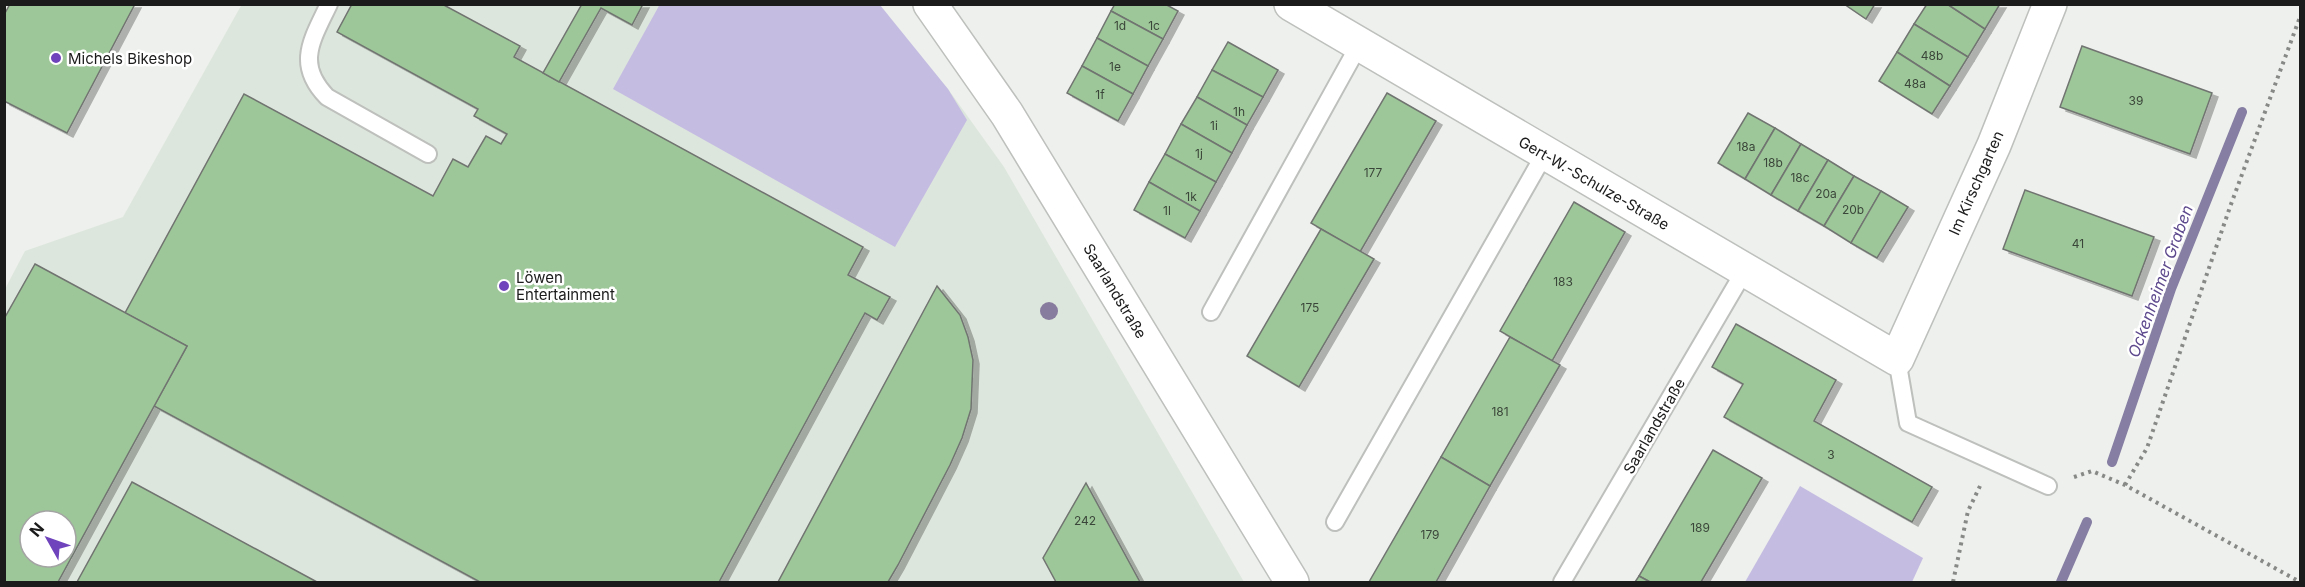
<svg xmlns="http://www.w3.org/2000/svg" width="2305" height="587" font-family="Inter,sans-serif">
  <defs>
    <filter id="shadow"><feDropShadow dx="6" dy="4" stdDeviation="0" flood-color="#0004"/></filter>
  </defs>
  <rect width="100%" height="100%" fill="#edf0ec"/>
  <path fill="#dde6dc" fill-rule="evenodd" d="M242,4l633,1 73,84 56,78 240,415h-1239v-293l20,-38 98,-34zM30,521h36v36h-36z"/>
  <g fill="#c5bce2">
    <polygon points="660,4 880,5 948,89 967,120 895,247 613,89"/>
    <polygon points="1800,486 1923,558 1912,582 1745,582"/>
  </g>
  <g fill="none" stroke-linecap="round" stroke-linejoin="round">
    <g stroke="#867ea3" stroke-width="10">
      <polyline points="2112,462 2171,289 2242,112"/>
      <polyline points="2061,582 2087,522"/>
    </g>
  </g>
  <g fill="#9dc798" stroke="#717471" stroke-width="1.5" fill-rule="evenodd" filter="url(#shadow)">
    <polygon points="10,4 135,4 67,133 4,101 4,15"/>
    <polygon points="352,4 442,4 520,46 514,57 863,247 848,275 890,297 877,320 865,313 860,322 719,582 480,582 154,406 187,346 125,313 244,94 433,196 453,159 468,167 486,136 501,144 507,134 474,116 478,109 337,32"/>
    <polygon points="582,4 643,4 632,25 601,8 559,82 543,73"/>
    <polygon points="1115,4 1165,4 1178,11 1163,39 1111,11"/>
    <polygon points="1844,4 1875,4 1866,19"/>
    <polygon points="1927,4 1947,4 1985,29 1968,57 1914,24"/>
    <polygon points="1947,4 2000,4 1985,29"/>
    <polygon points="1111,11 1163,39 1148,66 1097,38"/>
    <polygon points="1914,24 1968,57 1950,86 1897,52"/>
    <polygon points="1097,38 1148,66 1133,94 1082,66"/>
    <polygon points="1228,42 1278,70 1263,97 1212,70"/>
    <polygon points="2082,46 2212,93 2190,154 2060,107"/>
    <polygon points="1897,52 1950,86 1932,114 1879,81"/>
    <polygon points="1082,66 1133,94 1118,121 1067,93"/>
    <polygon points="1212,70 1263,97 1247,125 1197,97"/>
    <polygon points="1387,93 1436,121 1360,252 1311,223"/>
    <polygon points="1197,97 1247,125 1232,153 1181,124"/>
    <polygon points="1748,113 1775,128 1745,179 1718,163"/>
    <polygon points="1181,124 1232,153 1216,182 1165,154"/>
    <polygon points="1775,128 1801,144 1771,195 1745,179"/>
    <polygon points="1801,144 1828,160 1798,211 1771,195"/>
    <polygon points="1165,154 1216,182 1200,211 1149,182"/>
    <polygon points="1828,160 1854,176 1824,226 1798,211"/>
    <polygon points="1854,176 1881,191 1851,243 1824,226"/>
    <polygon points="1149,182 1200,211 1185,238 1134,210"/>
    <polygon points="2025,190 2154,237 2132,296 2003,249"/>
    <polygon points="1881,191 1908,207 1877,258 1851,243"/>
    <polygon points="1574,202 1625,232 1552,361 1500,331"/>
    <polygon points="1321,229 1374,259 1299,387 1247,356"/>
    <path d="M35,264l152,82 -129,236h-54v-263zM30,521h36v36h-36z"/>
    <polygon points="937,286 960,315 968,337 973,360 971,409 962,438 950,465 898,565 888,582 778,582"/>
    <polygon points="1736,324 1836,380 1814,421 1932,487 1912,522 1724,417 1743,384 1712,367"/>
    <polygon points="1510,337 1560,365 1490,486 1441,457"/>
    <polygon points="1713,450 1762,478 1701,582 1650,582 1639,576"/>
    <polygon points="1441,457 1490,486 1436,582 1369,582"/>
    <polygon points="132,482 317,582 77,582"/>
    <polygon points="1086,483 1140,582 1056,582 1043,558"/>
    <polygon points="1639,576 1650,582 1635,582"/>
  </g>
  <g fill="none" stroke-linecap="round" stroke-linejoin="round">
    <defs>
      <g id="lane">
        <path d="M329,4c-17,36 -34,60 -2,93l101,57"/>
        <polyline points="1211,312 1359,45"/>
        <polyline points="1897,359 1908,423 2048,486"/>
        <polyline points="1335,522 1544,155"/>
        <polyline points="1562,582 1745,270"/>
      </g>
      <polyline id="street" points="1291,4 1897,359 1994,145 2050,4"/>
      <polyline id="secondary" points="930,4 1007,114 1292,582"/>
    </defs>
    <use href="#lane" stroke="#bdc0bc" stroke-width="20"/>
    <use href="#street" stroke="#bdc0bc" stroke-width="36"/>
    <use href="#secondary" stroke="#bdc0bc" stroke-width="36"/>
    <g stroke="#878987" stroke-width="4" stroke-dasharray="3 4.5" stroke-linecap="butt">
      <polyline points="2074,477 2092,471 2125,485 2300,582"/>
      <polyline points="2125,485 2147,448 2230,207 2300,17"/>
      <polyline points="1953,582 1968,511 1980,486"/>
    </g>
    <use href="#lane" stroke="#fff" stroke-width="16"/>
    <use href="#street" stroke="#fff" stroke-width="33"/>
    <use href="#secondary" stroke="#fff" stroke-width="33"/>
  </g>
  <circle fill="#887c9e" cx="1049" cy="311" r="9"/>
  <g fill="#6e43bb" stroke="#fff" stroke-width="2">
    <circle cx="56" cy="58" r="6"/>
    <circle cx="504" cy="286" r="6"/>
  </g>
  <g text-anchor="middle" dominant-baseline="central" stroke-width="5" stroke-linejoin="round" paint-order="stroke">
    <g font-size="12" fill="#3b463a">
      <text x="1120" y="25">1d</text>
      <text x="1154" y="25">1c</text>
      <text x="1932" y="55">48b</text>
      <text x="1115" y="66">1e</text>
      <text x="1915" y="83">48a</text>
      <text x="1100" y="94">1f</text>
      <text x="2136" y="100">39</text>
      <text x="1239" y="111">1h</text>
      <text x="1214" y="125">1i</text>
      <text x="1746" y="146">18a</text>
      <text x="1199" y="153">1j</text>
      <text x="1773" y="162">18b</text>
      <text x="1373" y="172">177</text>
      <text x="1800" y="177">18c</text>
      <text x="1826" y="193">20a</text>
      <text x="1191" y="196">1k</text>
      <text x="1853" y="209">20b</text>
      <text x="1167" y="210">1l</text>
      <text x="2078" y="243">41</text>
      <text x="1563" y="281">183</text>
      <text x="1310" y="307">175</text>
      <text x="1500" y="411">181</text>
      <text x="1831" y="454">3</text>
      <text x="1085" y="520">242</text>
      <text x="1700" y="527">189</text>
      <text x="1430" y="534">179</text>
    </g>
    <g font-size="15" fill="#1a1b1a" stroke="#fff" text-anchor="start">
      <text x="68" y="58">Michels Bikeshop</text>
      <text x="516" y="277">Löwen<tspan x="516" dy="17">Entertainment</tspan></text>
    </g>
    <g font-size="15" fill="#1a1b1a" stroke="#fff">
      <text transform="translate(1594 183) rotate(30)">Gert-W.-Schulze-Straße</text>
      <text transform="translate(1976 183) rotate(-66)">Im Kirschgarten</text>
      <text transform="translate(1115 291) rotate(59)">Saarlandstraße</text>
      <text transform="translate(1654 426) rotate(-60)">Saarlandstraße</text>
    </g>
    <g font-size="16" font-style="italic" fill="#5d498d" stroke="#fff">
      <text transform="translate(2160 281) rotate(-70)">Ockenheimer Graben</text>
    </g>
  </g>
  <rect width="2305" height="587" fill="none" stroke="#1a1b1a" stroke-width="12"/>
  <g transform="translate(48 539) rotate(310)"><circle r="28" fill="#ffffff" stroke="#a3a4a3" stroke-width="1.5"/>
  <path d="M0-4.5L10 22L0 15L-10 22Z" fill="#6e43bb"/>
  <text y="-9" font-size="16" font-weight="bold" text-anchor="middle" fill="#1a1b1a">N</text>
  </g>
</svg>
